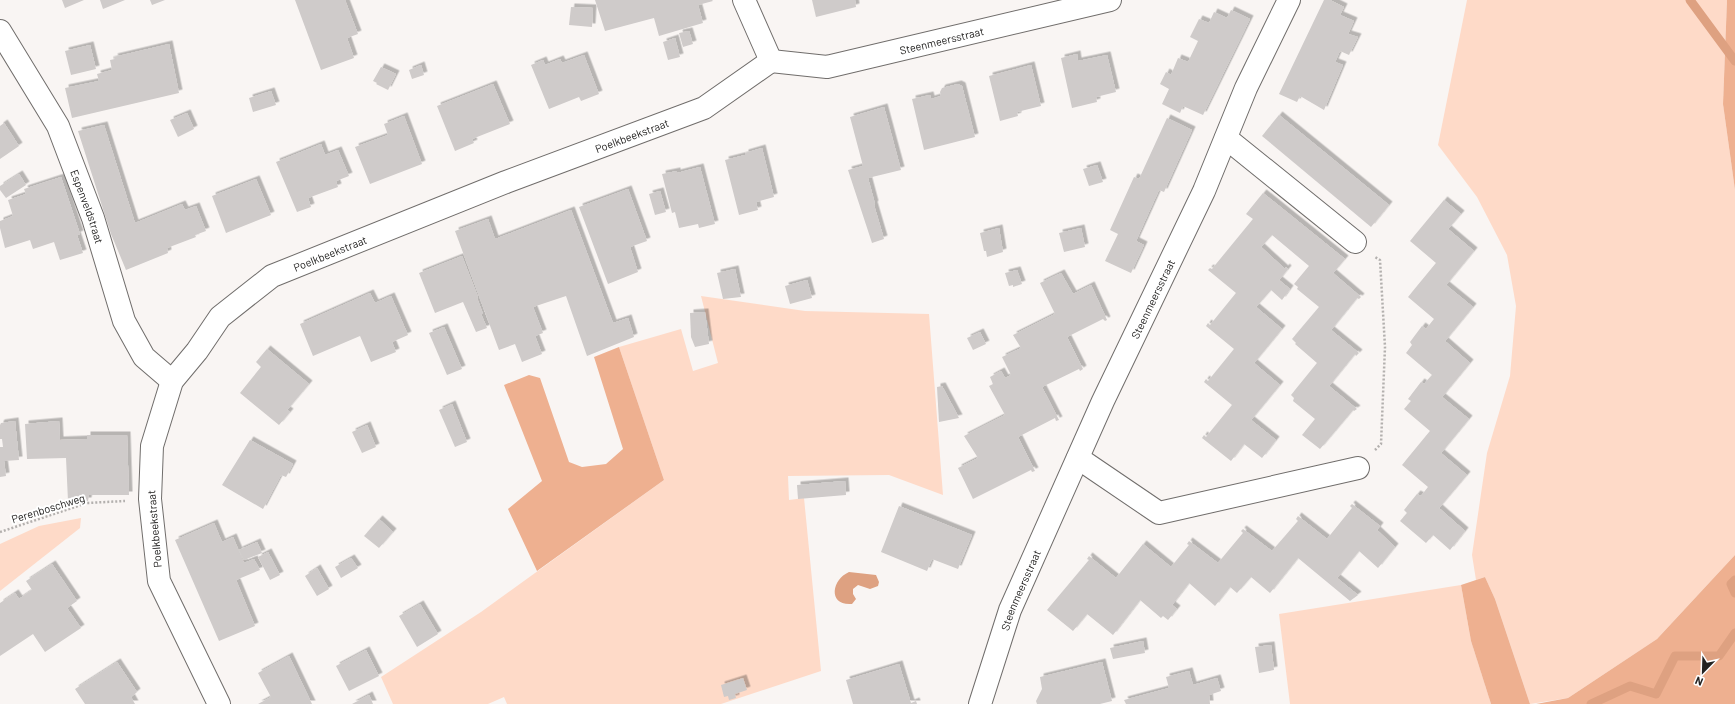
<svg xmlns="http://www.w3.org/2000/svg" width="1735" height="704" font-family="Barlow,sans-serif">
  <defs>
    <filter id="shadow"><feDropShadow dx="3.5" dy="-3.5" stdDeviation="0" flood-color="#0004"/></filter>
  </defs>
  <rect width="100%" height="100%" fill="#f9f5f3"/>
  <g fill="#fedac8">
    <polygon points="1467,0 1727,0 1723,104 1735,190 1735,555 1657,639 1568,698 1530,704 1495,599 1485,577 1476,580 1472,555 1487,453 1510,376 1516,306 1507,255 1477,197 1438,145"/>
    <polygon points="701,296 805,311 929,314 943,495 889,475 788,476 789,500 804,498 821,671 721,704 507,704 504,697 488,704 393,704 381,677 481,612 664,480 619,347 681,329 693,371 718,363"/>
    <polygon points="81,518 80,528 0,591 0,544 39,526"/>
    <polygon points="1461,585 1471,641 1491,704 1290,704 1279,614"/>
  </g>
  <g fill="#eeb090">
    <polygon points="1727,0 1735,0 1735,190 1723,104"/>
    <polygon points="619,347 664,480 537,571 508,509 542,481 504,385 529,375 540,378 569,462 582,467 606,464 623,449 594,357"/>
    <polygon points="1735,555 1735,704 1536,704 1568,698 1657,639"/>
    <polygon points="1485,577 1495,599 1530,704 1491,704 1471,641 1461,585"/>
  </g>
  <path fill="#dea181" d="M849,572l27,3 3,7 -1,4 -8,3 -12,-4 -5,4v5l3,5 -4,5c-24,2 -21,-24 -3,-32z"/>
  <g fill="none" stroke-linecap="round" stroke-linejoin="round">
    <g stroke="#dea181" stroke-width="9">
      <polyline points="1690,0 1735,61"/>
      <polyline points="1735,580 1731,584 1735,593"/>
      <polyline points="1591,704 1630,686 1656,694 1675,656 1719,656 1735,633"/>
    </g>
  </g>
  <g fill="#cfcbca" filter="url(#shadow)">
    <polygon points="62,0 84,0 65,8"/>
    <polygon points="100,0 125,0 103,9"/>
    <polygon points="150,0 165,0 152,5"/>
    <polygon points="295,0 345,0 358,34 347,38 354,58 321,70"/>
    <polygon points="595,0 712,0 713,1 698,5 703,23 659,36 654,18 605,31"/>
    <polygon points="812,0 855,0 856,7 816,17"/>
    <polygon points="1324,0 1330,0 1344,7 1340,15 1354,21 1348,34 1358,37 1349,55 1340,51 1335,62 1343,65 1324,110 1300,96 1297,102 1279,94"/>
    <polygon points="571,7 593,8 592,27 569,25"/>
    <polygon points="1231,10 1250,19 1203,115 1183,106 1180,113 1162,104 1169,89 1160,84 1166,72 1171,75 1178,58 1188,62 1198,41 1190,37 1199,19 1209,23 1214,12 1227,18"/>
    <polygon points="689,31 693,44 683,47 679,33"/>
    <polygon points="675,38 680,57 668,60 663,42"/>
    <polygon points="169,44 179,93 72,118 65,88 99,81 97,74 112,70 110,60 115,59 114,57"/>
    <polygon points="90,45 96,69 71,75 65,51"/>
    <polygon points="1077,54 1078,61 1107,55 1116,92 1096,97 1097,102 1072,108 1061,58"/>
    <polygon points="584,55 599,94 581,101 579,97 549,109 531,65 543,60 545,65 560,59 562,63"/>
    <polygon points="421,65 424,75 412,79 409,70"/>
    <polygon points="1031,65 1041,106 1017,112 1018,116 1000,121 989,76"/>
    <polygon points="381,67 396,74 388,90 376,84 377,83 373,81"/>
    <polygon points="493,84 510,124 472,139 474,143 455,151 437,106"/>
    <polygon points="958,84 962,86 975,137 924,150 912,99 930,95 931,99 941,96 940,92 942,88"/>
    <polygon points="271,91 276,105 253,112 249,98"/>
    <polygon points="884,107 901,170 868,178 875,204 874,205 884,239 872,243 848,170 863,166 850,117"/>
    <polygon points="187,113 194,129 178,137 170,120"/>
    <polygon points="1279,115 1389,205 1371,227 1262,136"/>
    <polygon points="404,116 422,164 370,184 355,147 388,135 384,124"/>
    <polygon points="1167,118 1192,130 1164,192 1159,190 1136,241 1144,245 1131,273 1105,261 1118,234 1110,230 1134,177 1139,179"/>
    <polygon points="4,123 19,146 0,159 0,126"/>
    <polygon points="104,125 135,223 182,204 185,210 196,206 206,231 195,235 196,237 167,248 168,253 126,270 111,234 78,131"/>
    <polygon points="321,144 325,155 338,150 349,176 336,181 338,187 308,198 311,207 297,212 276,162"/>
    <polygon points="762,148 774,197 756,202 758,210 739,215 725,160 745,155 745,153"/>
    <polygon points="1097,165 1103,182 1089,186 1083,169"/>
    <polygon points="700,167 715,224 699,228 698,224 679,228 675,212 672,213 662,174 677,171 677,173"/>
    <polygon points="19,174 26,185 6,198 0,190 0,186"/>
    <polygon points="61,177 80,234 77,235 83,253 60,260 54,242 33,249 30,240 5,248 0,228 0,221 13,216 8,200 26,194 24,189"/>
    <polygon points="256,179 271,215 226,233 212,196"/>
    <polygon points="628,189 647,241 630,247 638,272 608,284 579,207"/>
    <polygon points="660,191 666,212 655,215 649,194"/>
    <polygon points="1263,193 1345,259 1333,273 1361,297 1359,299 1357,298 1331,330 1359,353 1356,356 1355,354 1329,386 1357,409 1354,411 1353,410 1320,449 1302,435 1315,419 1293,401 1294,398 1291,395 1317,363 1295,344 1296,343 1292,339 1319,307 1297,289 1298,287 1294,284 1309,266 1272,235 1261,247 1285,269 1286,267 1288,269 1279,280 1290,289 1282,300 1271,290 1256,307 1282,329 1254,363 1280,385 1251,420 1276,440 1262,458 1244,444 1231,461 1202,438 1204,435 1206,437 1232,405 1204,382 1206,379 1208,381 1234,349 1206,326 1208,323 1210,325 1236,293 1208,270 1210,268 1212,269 1253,219 1246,214"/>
    <polygon points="1444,200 1461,214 1448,229 1474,251 1446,285 1473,307 1445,341 1470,363 1442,397 1469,419 1441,453 1467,475 1439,508 1465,531 1450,550 1433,535 1426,543 1400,521 1407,513 1404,510 1417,494 1421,496 1428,487 1402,465 1430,431 1404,409 1411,401 1408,399 1421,382 1424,384 1432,375 1406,353 1412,345 1410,342 1422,326 1426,329 1434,319 1408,297 1436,263 1410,241"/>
    <polygon points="571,210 613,323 628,318 634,337 587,356 566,296 533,307 543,333 535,336 542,354 522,362 515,344 499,350 455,231 488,219 495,239"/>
    <polygon points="999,228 1003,252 987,257 986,251 984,251 980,233"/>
    <polygon points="1081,228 1085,247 1064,252 1059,233"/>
    <polygon points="462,256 478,297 477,298 483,314 481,314 487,328 476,332 463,302 435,313 419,273"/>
    <polygon points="735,269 741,297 723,299 717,273"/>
    <polygon points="1017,270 1022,284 1013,287 1013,285 1009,286 1005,273"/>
    <polygon points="1061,273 1073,294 1091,285 1107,320 1105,321 1103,319 1067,337 1083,369 1080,371 1079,369 1042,387 1059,420 1056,421 1055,418 1018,437 1035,471 1032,472 1031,470 973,499 958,468 978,458 964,436 1005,415 989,386 993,384 990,377 1001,371 1005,378 1011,375 1002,357 1021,348 1013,335 1055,314 1040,283"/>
    <polygon points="807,280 812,298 790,304 785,286"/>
    <polygon points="370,293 375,303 391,296 408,335 392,342 396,352 371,362 360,336 313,356 300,324"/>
    <polygon points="705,312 709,344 695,347 691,337 690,313"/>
    <polygon points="444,327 462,369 447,375 429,333"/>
    <polygon points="980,332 986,344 973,350 967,338"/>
    <polygon points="267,349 309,384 287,410 290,412 279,425 240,393 261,367 256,362"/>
    <polygon points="942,386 959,418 939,422 937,387"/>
    <polygon points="452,404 467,442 455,447 439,410"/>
    <polygon points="15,421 19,460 4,461 6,476 0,477 0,447 3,447 2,439 0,439 0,425 1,423"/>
    <polygon points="59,421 60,440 87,439 87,435 127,435 129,495 89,495 88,501 68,501 66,458 27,459 25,424"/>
    <polygon points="367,425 376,447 362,453 352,432"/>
    <polygon points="250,440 293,464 286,477 281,475 263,509 222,485"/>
    <polygon points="845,481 846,495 798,499 797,485"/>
    <polygon points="1352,504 1380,526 1377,530 1395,547 1378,568 1359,551 1337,578 1358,595 1350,601 1298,558 1270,593 1251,577 1237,593 1230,587 1215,606 1189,583 1172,605 1177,609 1168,620 1163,616 1161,618 1140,600 1113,635 1087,614 1073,631 1047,610 1089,560 1087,559 1089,556 1116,578 1143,544 1171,567 1189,545 1187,544 1189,541 1218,563 1243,533 1241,531 1243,529 1272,551 1298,521 1296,519 1298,516 1327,539 1352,508 1350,506"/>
    <polygon points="899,506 972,535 958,569 932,559 927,571 881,552"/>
    <polygon points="379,519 393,532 379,548 364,536"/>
    <polygon points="214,523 222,542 233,537 244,563 254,559 260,570 236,580 255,626 219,641 175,540"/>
    <polygon points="257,542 262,553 244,560 239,550"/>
    <polygon points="268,552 280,575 270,580 258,557"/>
    <polygon points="351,558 358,568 341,578 335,567"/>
    <polygon points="52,564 77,601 67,608 81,628 45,652 33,634 0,656 0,603 15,593 19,599 32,590 26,581"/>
    <polygon points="317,568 329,589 317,596 305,576"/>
    <polygon points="420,604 438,634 417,647 399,616"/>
    <polygon points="1143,641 1145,653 1113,659 1110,648"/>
    <polygon points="1271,645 1274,670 1259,673 1255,647"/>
    <polygon points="366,650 379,676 349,691 336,666"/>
    <polygon points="289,656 312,704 258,704 271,697 258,673"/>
    <polygon points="117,662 137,692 131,697 135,704 85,704 75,689"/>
    <polygon points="1102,662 1112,701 1100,704 1037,704 1036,701 1042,689 1040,677"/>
    <polygon points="899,664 911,703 916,701 917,704 853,704 846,680"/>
    <polygon points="1189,671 1193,685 1217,678 1221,691 1209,695 1210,704 1126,704 1124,700 1169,688 1166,677"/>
    <polygon points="743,678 747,690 735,694 736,698 729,700 728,696 724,697 721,685"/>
    <polygon points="369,695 373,704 352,704"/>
  </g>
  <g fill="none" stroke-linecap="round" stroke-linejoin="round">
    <defs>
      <g id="minor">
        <polyline points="744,0 771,61"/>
        <path id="s1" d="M0,31l58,95 35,92 31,103 20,36 28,24"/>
        <path id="s2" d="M771,61l56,6 283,-67"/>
        <polyline points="1226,138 1355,242"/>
        <polyline points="1078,458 1159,513 1358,468"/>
        <path id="s3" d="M219,704l-60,-123 -9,-82 2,-53 20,-65 25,-30 23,-34 52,-41 234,-94 198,-74 67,-47"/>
        <path id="s4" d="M980,704l30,-94 93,-209 101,-210 42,-103 43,-88"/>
      </g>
    </defs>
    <use href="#minor" stroke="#706d6b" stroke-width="24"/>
    <g stroke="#b3b0ae" stroke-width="2.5" stroke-dasharray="2 2" stroke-linecap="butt">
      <polyline points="1375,450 1381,444 1385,347 1380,260 1375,257"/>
      <polyline points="0,532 87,503 125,501"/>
    </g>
    <use href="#minor" stroke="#fff" stroke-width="22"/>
  </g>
  <g text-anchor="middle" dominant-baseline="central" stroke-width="4" stroke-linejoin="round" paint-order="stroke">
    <g font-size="11" fill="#232221" stroke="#fff">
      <text stroke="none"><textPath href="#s2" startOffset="174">Steenmeersstraat</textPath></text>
      <text stroke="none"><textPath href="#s3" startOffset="873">Poelkbeekstraat</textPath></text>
      <text stroke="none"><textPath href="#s1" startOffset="197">Espenveldstraat</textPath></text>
      <text stroke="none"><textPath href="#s3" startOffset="549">Poelkbeekstraat</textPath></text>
      <text stroke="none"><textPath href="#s4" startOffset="441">Steenmeersstraat</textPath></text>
      <text transform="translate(48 508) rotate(-17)">Perenboschweg</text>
      <text transform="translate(154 529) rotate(-95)">Poelkbeekstraat</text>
      <text stroke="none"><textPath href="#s4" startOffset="121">Steenmeersstraat</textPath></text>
    </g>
  </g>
  <g transform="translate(1703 672) rotate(203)" stroke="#ffffff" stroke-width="3" paint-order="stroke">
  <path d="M0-3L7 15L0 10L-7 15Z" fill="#232221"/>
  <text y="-6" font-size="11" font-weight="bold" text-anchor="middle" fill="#232221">N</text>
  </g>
</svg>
